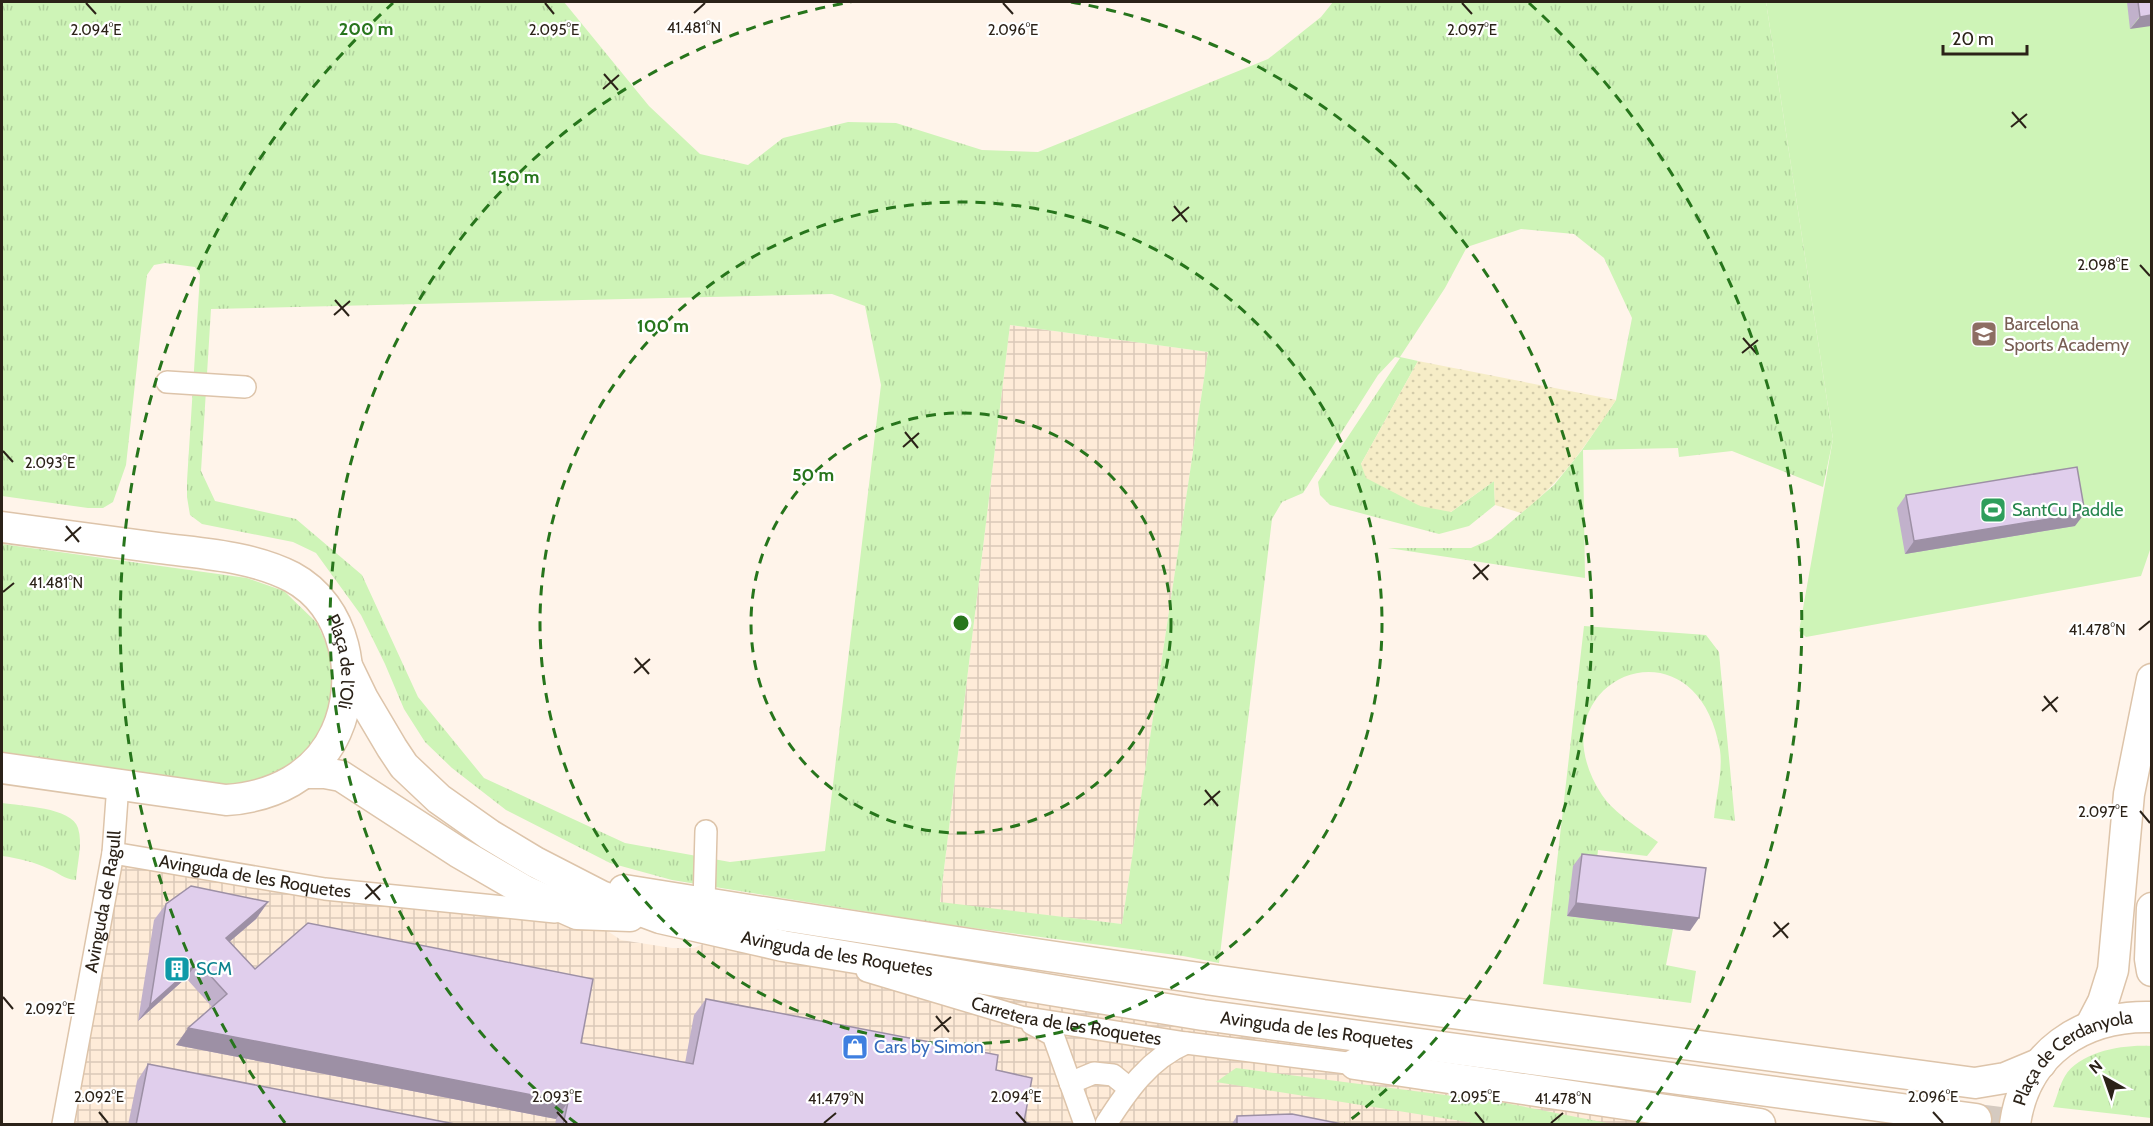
<svg xmlns="http://www.w3.org/2000/svg" width="2153" height="1126" font-family="Cabin,sans-serif">
  <defs>
    <pattern id="industrial-grid" width="8" height="8" patternUnits="userSpaceOnUse" patternTransform="scale(1.5)"><rect width="8" height="8" fill="#feebd8"/><path d="M0 4h8M4 0v8" fill="none" stroke="#dac9b9"/></pattern>
    <pattern id="grass-tufts" width="24" height="20" patternUnits="userSpaceOnUse" patternTransform="scale(1.5)"><rect width="24" height="20" fill="#cef4b7"/><path d="M3 7l-1-3M5 7V3M7 7l1-3M15 17l-1-3M17 17v-4M19 17l1-3" fill="none" stroke="#b1d19d"/></pattern>
    <pattern id="sand-dots" width="8" height="8" patternUnits="userSpaceOnUse" patternTransform="scale(1.5)"><rect width="8" height="8" fill="#f6edc7"/><path d="M2 2h.1M6 6h.1" fill="none" stroke="#d3cbaa" stroke-width="1.8" stroke-linecap="round"/></pattern>
  </defs>
  <rect width="100%" height="100%" fill="#fff4ea"/>
  <g fill="url(#industrial-grid)">
    <polygon points="1010,325 1208,352 1122,924 940,903"/>
    <polygon points="113,853 594,922 621,940 672,948 694,948 726,933 1203,1015 1355,1064 1760,1124 63,1124"/>
  </g>
  <g fill="url(#grass-tufts)" fill-rule="evenodd">
    <path d="M2,2h562l85,104 51,48 48,11 35,-27 65,-16 48,1 86,27 56,2 230,-93 53,-42 12,-15h433l67,437 -10,48 -91,-36 -53,6 -1,-9 -95,2 2,128 -197,-30h83l20,-9 63,-54 28,-35 34,-50 16,-82 -28,-60 -30,-24 -53,-5 -54,18 -22,41 -45,69 18,4 -57,103 90,48 43,-31 1,24 -26,21 -30,8 -109,-29 -10,-10 -2,-13 82,-124 -5,-1 -17,18 -75,118 -21,9 -10,17 -53,444 -36,-7 -247,-33 -264,-43 -62,-17 -104,-53 -54,-42 -27,-26 -21,-33 -19,-45 -24,-49 -45,-62 -23,-11 -91,-18 -12,-9 -3,-18v-16l13,-206 -5,-8 -30,-4 -11,2 -7,10 -21,190 -13,37 -10,6h-15l-86,-12zM832,294l33,12 16,79 -56,466 -95,11 -105,-19 -141,-65 -66,-81 -56,-122 -66,-56 -81,-18 -14,-30 10,-162zM1010,325l198,27 -86,572 -182,-22z"/>
    <polygon points="2,544 247,578 284,591 317,623 336,666 333,704 322,735 294,764 267,779 239,786 2,753"/>
    <path d="M1584,626l122,9 13,17 16,169 -21,-3c2,-21 9,-47 6,-68 -24,-142 -192,-68 -118,45 12,18 38,34 56,47l-11,14 -49,-6 -2,19 -29,47 106,13 -7,36 30,6 -5,32 -148,-19z"/>
    <path d="M2,803c18,3 70,4 76,25 5,15 -1,36 -2,52 -12,-1 -17,-7 -27,-11 -15,-7 -31,-11 -47,-13z"/>
    <path d="M2151,1046v72l-98,-11c4,-10 7,-23 12,-31 15,-25 60,-32 86,-30z"/>
    <polygon points="1236,1068 1500,1102 1612,1124 1480,1124 1216,1082"/>
  </g>
  <path fill="url(#sand-dots)" d="M1418,361l198,39c-28,42 -54,82 -95,113l-26,-8 -1,-24 -43,31 -31,-6 -54,-28 -5,-14z"/>
  <polygon fill="#cef4b7" points="1766,2 2151,2 2152,544 2141,576 1806,637 1799,631 1833,439"/>
  <g fill="none" stroke-linecap="round" stroke-linejoin="round">
    <polyline stroke="#d5cac0" stroke-width="30" stroke-dasharray="30 15" stroke-linecap="butt" points="1976,1119 2016,1124"/>
    <defs>
      <g id="street">
        <polyline points="167,382 245,387"/>
        <path id="s1" d="M113,853l212,36 230,23"/>
        <polyline points="704,903 706,831"/>
        <path id="s2" d="M867,971l154,46 165,26 169,21"/>
        <polyline points="1032,1024 1053,1035 1085,1124"/>
        <polyline points="1070,1083 1094,1073 1113,1075 1129,1088"/>
        <path id="s3" d="M63,1124l50,-271 5,-69"/>
        <path d="M1106,1124c21,-33 43,-65 80,-81"/>
      </g>
      <g id="secondary">
        <path id="s4" d="M2,527c52,7 105,14 157,21 45,6 92,8 133,29 54,29 68,102 44,155 -20,44 -63,65 -110,68l-224,-32"/>
        <path id="s5" d="M348,668l15,31 29,49 12,18 35,33 51,36 45,27 66,34 59,22 123,28 420,69 773,104"/>
        <polyline points="306,773 325,773 341,776 458,852 525,891 577,914 630,916"/>
        <path d="M624,890c248,40 497,78 746,112 202,27 404,53 605,81l30,-5 36,-15"/>
        <polyline points="2152,908 2150,959 2152,971"/>
        <polyline points="2091,1025 2103,1002 2113,970 2129,794 2152,679"/>
        <polyline points="1355,1064 1760,1124"/>
        <path id="s6" d="M2015,1124c10,-71 67,-109 137,-107"/>
      </g>
    </defs>
    <use href="#street" stroke="#ddc4aa" stroke-width="24"/>
    <use href="#secondary" stroke="#ddc4aa" stroke-width="33"/>
    <use href="#street" stroke="#fff" stroke-width="21"/>
    <use href="#secondary" stroke="#fff" stroke-width="30"/>
  </g>
  <g fill="#c1b1cb">
    <polygon points="2127,2 2151,2 2130,29"/>
    <polygon points="1906,495 2075,526 1905,554 1897,508"/>
    <polygon points="1582,854 1690,931 1567,916 1573,866"/>
    <polygon points="268,902 256,919 229,942 255,969 581,1043 685,1063 694,1015 706,999 996,1070 1024,1122 1036,1125 555,1125 556,1119 176,1045 212,1007 186,978 138,1021 154,920 166,904"/>
    <polygon points="148,1064 460,1125 128,1125 137,1081"/>
    <polygon points="1237,1116 1347,1125 1231,1125"/>
  </g>
  <g fill="#9d90a5">
    <polygon points="2151,15 2151,26 2130,29 2140,17"/>
    <polygon points="2085,513 2075,526 1905,554 1914,541"/>
    <polygon points="268,902 256,919 214,955 226,938"/>
    <polygon points="1576,903 1699,918 1690,931 1567,916"/>
    <polygon points="198,962 186,978 138,1021 150,1005"/>
    <polygon points="188,1028 568,1102 556,1119 176,1045"/>
  </g>
  <g fill="#e0ceec" stroke="#9d90a5" stroke-width="1.5">
    <polygon points="2138,2 2151,2 2151,15 2140,17"/>
    <polygon points="2077,467 2085,513 1914,541 1906,495"/>
    <polygon points="1582,854 1706,868 1699,918 1576,903"/>
    <polygon points="191,886 268,902 226,938 255,969 308,923 593,979 581,1043 693,1064 706,999 998,1055 996,1070 1032,1078 1024,1122 1036,1125 563,1125 568,1102 188,1028 227,994 198,962 150,1005 166,904"/>
    <polygon points="148,1064 460,1125 136,1125"/>
    <polygon points="1292,1114 1347,1125 1237,1125 1237,1116"/>
  </g>
  <path fill="none" stroke="#2b2218" stroke-width="2" d="M86,3l10,11M545,3l9,11M1003,3l10,11M1462,3l10,11M694,13l11,-10M604,74l14,16M603,89l16,-14M2012,112l14,16M2011,127l16,-13M1174,206l13,16M1172,221l17,-14M2140,265l10,11M335,300l14,16M334,315l16,-14M1743,338l14,16M1742,353l16,-13M905,432l13,16M903,447l16,-14M3,451l10,11M66,526l13,16M65,541l16,-14M1474,564l14,16M1473,579l16,-14M3,592l11,-9M2139,630l11,-9M635,658l14,16M634,673l16,-14M2044,696l13,16M2042,711l16,-14M1205,790l13,16M1204,805l16,-14M2140,811l10,12M366,884l14,16M365,899l16,-14M1774,922l14,16M1773,937l16,-14M3,997l10,12M936,1016l13,16M934,1031l17,-14M99,1112l9,11M557,1112l10,11M1016,1112l10,11M1475,1112l9,11M1933,1112l10,11M824,1123l12,-10M1551,1123l12,-10"/>
  <g fill="none" stroke="#27751c" stroke-width="3" stroke-dasharray="10 8">
    <circle cx="961" cy="623" r="210"/>
    <circle cx="961" cy="623" r="421"/>
    <path d="M577 1124A631 631 0 0 1 851 2M1071 2A631 631 0 0 1 1345 1124"/>
    <path d="M285 1123A841 841 0 0 1 393 3M1529 3A841 841 0 0 1 1637 1123"/>
  </g>
  <defs>
    <symbol id="school-square" viewBox="-11 -11 22 22"><rect x="-9" y="-9" width="18" height="18" rx="4" fill="#8d6e63" stroke="#fff"/><path d="M0-5L7-2L0 1L-7-2ZM-4 1L0 2.5L4 1V4Q0 6-4 4Z" fill="#fff"/></symbol>
    <symbol id="stadium-square" viewBox="-11 -11 22 22"><rect x="-9" y="-9" width="18" height="18" rx="4" fill="#2e9e5b" stroke="#fff"/><path d="M0-5a6.5 5 0 1 0 0 10a6.5 5 0 1 0 0-10ZM-3.5-1.8h7v3.6h-7Z" fill="#fff"/></symbol>
    <symbol id="building-square" viewBox="-11 -11 22 22"><rect x="-9" y="-9" width="18" height="18" rx="4" fill="#0f9aa8" stroke="#fff"/><path d="M-4-6H4V6H1V3H-1V6H-4ZM-2.5-4.3h1.7v1.8h-1.7ZM.8-4.3h1.7v1.8H.8ZM-2.5-1h1.7V.8h-1.7ZM.8-1h1.7V.8H.8Z" fill="#fff"/></symbol>
    <symbol id="shop-square" viewBox="-11 -11 22 22"><rect x="-9" y="-9" width="18" height="18" rx="4" fill="#3f7fe0" stroke="#fff"/><path d="M-5-2.5h2.3a2.7 3.5 0 0 1 5.4 0H5L5.5 6h-11ZM-1.5-2.5h3a1.5 2.3 0 0 0-3 0Z" fill="#fff"/></symbol>
  </defs>
  <g fill-rule="evenodd">
    <use href="#school-square" x="1969" y="319" width="30" height="30"/>
    <use href="#stadium-square" x="1978" y="495" width="30" height="30"/>
    <use href="#building-square" x="162" y="954" width="30" height="30"/>
    <use href="#shop-square" x="840" y="1032" width="30" height="30"/>
  </g>
  <g text-anchor="middle" dominant-baseline="central" stroke-width="4.5" stroke-linejoin="round" paint-order="stroke">
    <g font-size="18" fill="#785e54" stroke="#fff" text-anchor="start">
      <text x="2004" y="324">Barcelona<tspan x="2004" dy="21">Sports Academy</tspan></text>
    </g>
    <g font-size="18" fill="#27864d" stroke="#fff" text-anchor="start">
      <text x="2012" y="510">SantCu Paddle</text>
    </g>
    <g font-size="18" fill="#2b2218" stroke="#fff">
      <text stroke="none"><textPath href="#s4" startOffset="399">Plaça de l'Oli</textPath></text>
      <text stroke="none"><textPath href="#s1" startOffset="144">Avinguda de les Roquetes</textPath></text>
      <text stroke="none"><textPath href="#s3" startOffset="226">Avinguda de Ragull</textPath></text>
      <text stroke="none"><textPath href="#s5" startOffset="594">Avinguda de les Roquetes</textPath></text>
      <text stroke="none"><textPath href="#s2" startOffset="206">Carretera de les Roquetes</textPath></text>
      <text stroke="none"><textPath href="#s5" startOffset="1080">Avinguda de les Roquetes</textPath></text>
      <text stroke="none"><textPath href="#s6" startOffset="96">Plaça de Cerdanyola</textPath></text>
    </g>
    <g font-size="18" fill="#0d838f" stroke="#fff" text-anchor="start">
      <text x="196" y="969">SCM</text>
    </g>
    <g font-size="18" fill="#366cbe" stroke="#fff" text-anchor="start">
      <text x="874" y="1047">Cars by Simon</text>
    </g>
  </g>
  <g font-size="15" text-anchor="middle" fill="#2b2218" stroke="#fff" stroke-width="4.5" stroke-linejoin="round" paint-order="stroke">
    <text x="694" y="33">41.481°N</text>
    <text x="1472" y="35">2.097°E</text>
    <text x="96" y="35">2.094°E</text>
    <text x="554" y="35">2.095°E</text>
    <text x="1013" y="35">2.096°E</text>
    <text x="2103" y="270">2.098°E</text>
    <text x="50" y="468">2.093°E</text>
    <text x="56" y="588">41.481°N</text>
    <text x="2097" y="635">41.478°N</text>
    <text x="2103" y="817">2.097°E</text>
    <text x="50" y="1014">2.092°E</text>
    <text x="99" y="1102">2.092°E</text>
    <text x="557" y="1102">2.093°E</text>
    <text x="1016" y="1102">2.094°E</text>
    <text x="1475" y="1102">2.095°E</text>
    <text x="1933" y="1102">2.096°E</text>
    <text x="836" y="1104">41.479°N</text>
    <text x="1563" y="1104">41.478°N</text>
  </g>
  <circle cx="961" cy="623" r="9" fill="#27751c" stroke="#fff" stroke-width="3"/>
  <g font-size="18" text-anchor="middle" font-weight="bold" fill="#27751c" stroke="#fff" stroke-width="4.5" stroke-linejoin="round" paint-order="stroke">
    <text x="366" y="35">200 m</text>
    <text x="515" y="183">150 m</text>
    <text x="663" y="332">100 m</text>
    <text x="813" y="481">50 m</text>
  </g>
  <rect width="2153" height="1126" fill="none" stroke="#2b2218" stroke-width="6"/>
  <g transform="translate(2105 1078) rotate(320)" stroke="#ffffff" stroke-width="4.5" paint-order="stroke">
  <path d="M0-4.5L10 22L0 15L-10 22Z" fill="#2b2218"/>
  <text y="-9" font-size="16" font-weight="bold" text-anchor="middle" fill="#2b2218">N</text>
  </g>
  <path d="M1943 45v9h84v-9" fill="none" stroke="#2b2218" stroke-width="3"/>
  <text x="1952" y="45" font-size="18" fill="#2b2218" stroke="#ffffff" stroke-width="4.5" paint-order="stroke">20 m</text>
</svg>
